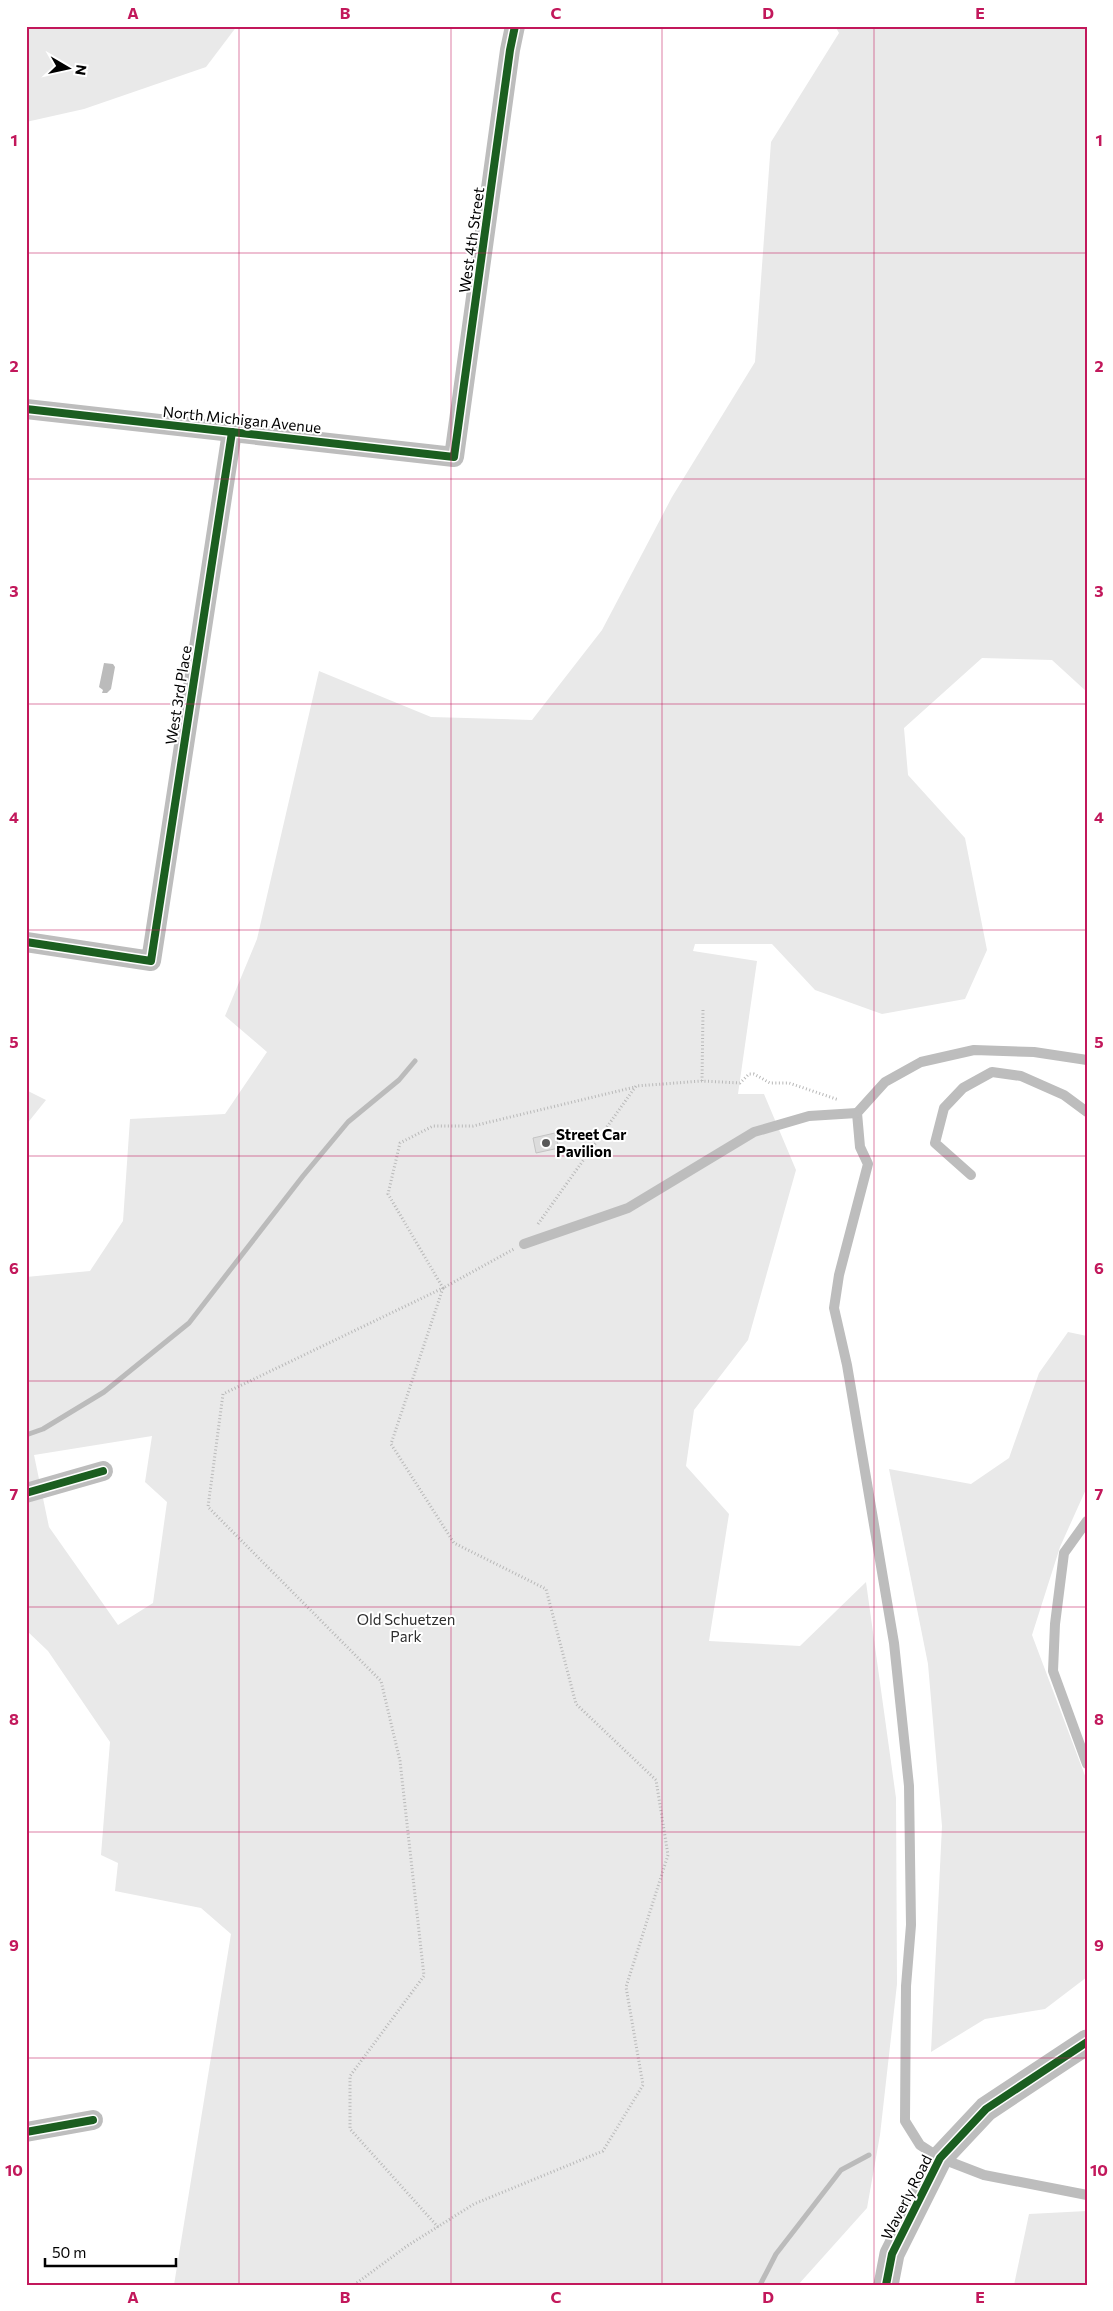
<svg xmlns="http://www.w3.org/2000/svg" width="1113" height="2311" font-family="Commissioner,sans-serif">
  <rect width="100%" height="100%" fill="#fff"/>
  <g fill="#e9e9e9" fill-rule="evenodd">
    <polygon points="26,26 237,26 206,67 84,109 26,122"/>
    <path d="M835,26h252v666l-35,-32 -70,-2 -78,70 4,47 57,63 22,112 -22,49 -83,15 -67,-24 -43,-46h-77l-2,7 64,10 -19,133h26l32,76 -48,170 -54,70 -8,56 43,48 -20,127 91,5 66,-64 30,216 1,186 -17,151 -13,73 -69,77h-624l57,-351 -30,-26 -86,-17 3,-28 -17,-8 9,-113 -62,-91 -22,-21v-353l64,-6 33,-50 7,-102 95,-5 42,-62 -42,-36 32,-77 62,-268 112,46 101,3 70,-90 70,-133 83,-135 16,-220 68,-109zM152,1436l-7,46 22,20 -14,101 -35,22 -69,-98 -15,-72z"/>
    <polygon points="26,1090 46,1100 26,1125"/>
    <polygon points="1068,1332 1087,1336 1087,1487 1060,1547 1032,1635 1087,1781 1087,1977 1045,2009 985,2019 931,2052 942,1826 928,1664 889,1469 971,1484 1009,1458 1039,1373"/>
    <polygon points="1087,2211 1087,2285 1014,2285 1029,2214"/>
  </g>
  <polygon fill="#bbb" points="104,663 113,664 115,667 111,689 107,693 102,693 103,690 99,687"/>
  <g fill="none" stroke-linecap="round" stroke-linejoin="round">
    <g stroke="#bbb" stroke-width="5">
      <polyline points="26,1435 43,1429 104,1392 189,1323 303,1176 348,1122 399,1080 415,1061"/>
      <polyline points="760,2285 776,2254 841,2170 869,2155"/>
    </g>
  </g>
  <polygon fill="#dcdcdc" stroke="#c4c4c4" points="555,1133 559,1148 536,1153 533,1138"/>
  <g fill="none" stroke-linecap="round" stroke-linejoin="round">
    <g stroke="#b8b8b8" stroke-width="3" stroke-dasharray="1 2.5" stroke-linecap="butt">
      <polyline points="703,1010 702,1081 740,1083 749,1074 754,1074 770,1083 789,1083 839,1100"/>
      <polyline points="538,1224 636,1086 702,1081"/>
      <polyline points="438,2227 350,2129 350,2076 424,1976 400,1761 381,1681 208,1507 223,1394 443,1288 388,1194 400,1143 433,1126 473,1126 635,1087"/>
      <polyline points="354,2285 407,2246 474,2204 603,2151 643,2085 626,1987 668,1855 656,1780 576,1704 546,1589 454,1543 391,1444 443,1288 514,1249"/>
    </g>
    <g stroke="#bdbdbd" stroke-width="10">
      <polyline points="1087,1060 1034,1052 974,1050 921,1062 885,1082 857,1113 860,1147 868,1164 839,1275 834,1308 847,1365 894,1643 909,1786 911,1925 906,1986 905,2121 920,2145 940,2158 984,2175 1087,2195"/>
      <polyline points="971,1175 935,1143 944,1108 963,1088 992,1072 1021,1076 1064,1095 1087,1112"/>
      <polyline points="524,1244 628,1208 754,1132 809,1116 857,1113"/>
      <polyline points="1087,1521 1064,1553 1055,1624 1053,1671 1087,1764"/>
    </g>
    <g stroke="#bdbdbd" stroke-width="20">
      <polyline points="26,409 454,457 510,50 515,26"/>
      <polyline points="26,942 151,961 232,432"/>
      <polyline points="26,1493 103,1471"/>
      <polyline points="26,2132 93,2120"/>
    </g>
    <polyline stroke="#bdbdbd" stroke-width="25" points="886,2285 892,2254 940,2158 986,2109 1087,2042"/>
    <defs>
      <g id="cycleway">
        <polyline points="26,409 454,457 510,50 515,26"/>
        <polyline points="26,942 151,961 232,432"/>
        <polyline points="26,1493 103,1471"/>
        <polyline points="26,2132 93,2120"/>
        <polyline points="886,2285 892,2254 940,2158 986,2109 1087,2042"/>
      </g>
    </defs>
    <use href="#cycleway" stroke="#fff" stroke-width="11"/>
    <use href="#cycleway" stroke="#1b5e20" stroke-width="8"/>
  </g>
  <path fill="none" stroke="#c2185b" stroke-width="1" stroke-opacity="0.55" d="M239,26v2259M451,26v2259M662,26v2259M874,26v2259M26,253h1061M26,479h1061M26,704h1061M26,930h1061M26,1156h1061M26,1381h1061M26,1607h1061M26,1832h1061M26,2058h1061"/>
  <circle fill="#595959" stroke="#fff" stroke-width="2" cx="546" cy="1143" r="5"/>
  <g text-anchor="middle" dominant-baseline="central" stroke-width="4" stroke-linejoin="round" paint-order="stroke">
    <g font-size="15" fill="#000" stroke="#fff">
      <text transform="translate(471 240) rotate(-82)">West 4th Street</text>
      <text transform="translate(242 419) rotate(6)">North Michigan Avenue</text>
      <text transform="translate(178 695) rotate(-81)">West 3rd Place</text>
      <text transform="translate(906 2197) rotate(-63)">Waverly Road</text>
    </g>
    <g font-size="15" font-weight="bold" fill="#000" stroke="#fff" text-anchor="start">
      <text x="556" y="1134">Street Car<tspan x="556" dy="17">Pavilion</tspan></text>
    </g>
    <g font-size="15" fill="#2e2e2e" stroke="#fff">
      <text x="406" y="1619">Old Schuetzen<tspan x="406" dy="17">Park</tspan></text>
    </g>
  </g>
  <rect width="1113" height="2311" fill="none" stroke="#ffffff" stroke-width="55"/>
  <g transform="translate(68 68) rotate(99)" stroke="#ffffff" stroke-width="4" paint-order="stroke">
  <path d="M0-4L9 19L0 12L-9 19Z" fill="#000000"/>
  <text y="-8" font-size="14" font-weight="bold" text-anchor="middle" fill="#000000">N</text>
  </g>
  <path d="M45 2258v8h131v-8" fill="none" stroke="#000000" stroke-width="2.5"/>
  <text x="52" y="2258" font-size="15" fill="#000000" stroke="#ffffff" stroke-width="4" paint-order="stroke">50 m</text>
  <rect x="28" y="28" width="1058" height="2256" fill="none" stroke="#c2185b" stroke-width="2"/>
  <g font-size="16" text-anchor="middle" font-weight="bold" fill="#c2185b">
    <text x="133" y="19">A</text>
    <text x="345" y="19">B</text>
    <text x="556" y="19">C</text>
    <text x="768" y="19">D</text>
    <text x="980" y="19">E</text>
    <text x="14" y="146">1</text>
    <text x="1099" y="146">1</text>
    <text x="14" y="372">2</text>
    <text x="1099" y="372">2</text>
    <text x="14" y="597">3</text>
    <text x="1099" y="597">3</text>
    <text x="14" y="823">4</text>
    <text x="1099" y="823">4</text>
    <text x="14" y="1048">5</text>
    <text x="1099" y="1048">5</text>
    <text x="14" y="1274">6</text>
    <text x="1099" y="1274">6</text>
    <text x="14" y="1500">7</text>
    <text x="1099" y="1500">7</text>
    <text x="14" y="1725">8</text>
    <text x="1099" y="1725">8</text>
    <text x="14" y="1951">9</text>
    <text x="1099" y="1951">9</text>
    <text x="14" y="2176">10</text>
    <text x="1099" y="2176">10</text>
    <text x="133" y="2303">A</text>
    <text x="345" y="2303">B</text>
    <text x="556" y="2303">C</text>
    <text x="768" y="2303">D</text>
    <text x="980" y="2303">E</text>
  </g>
</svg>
